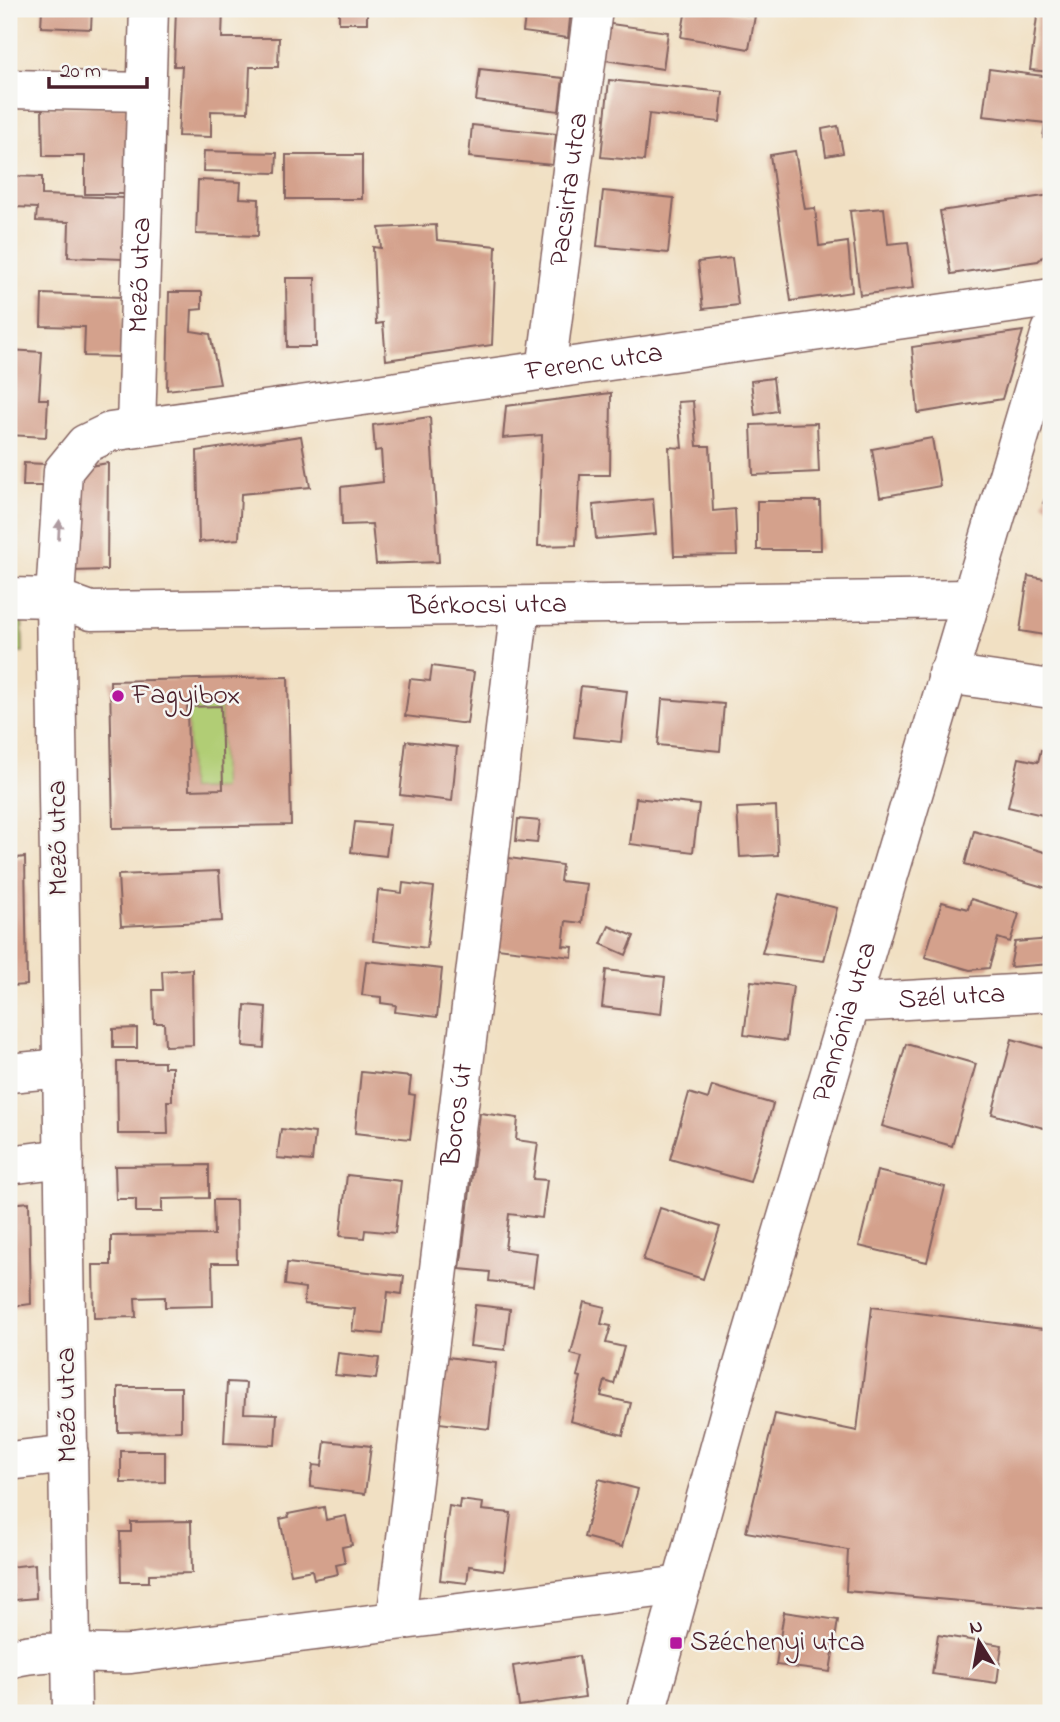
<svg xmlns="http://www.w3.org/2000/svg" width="1060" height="1722" font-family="'Indie Flower',sans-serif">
  <rect width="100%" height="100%" fill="#f6f6f2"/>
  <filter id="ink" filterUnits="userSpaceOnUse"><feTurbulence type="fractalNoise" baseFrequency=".0143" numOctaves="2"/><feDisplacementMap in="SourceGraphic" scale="14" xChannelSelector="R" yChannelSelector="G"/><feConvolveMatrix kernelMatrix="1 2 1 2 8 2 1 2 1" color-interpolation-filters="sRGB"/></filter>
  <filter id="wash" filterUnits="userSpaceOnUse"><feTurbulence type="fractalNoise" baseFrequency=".00686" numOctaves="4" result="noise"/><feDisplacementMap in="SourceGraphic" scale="28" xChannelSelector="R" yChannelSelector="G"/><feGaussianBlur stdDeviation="1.57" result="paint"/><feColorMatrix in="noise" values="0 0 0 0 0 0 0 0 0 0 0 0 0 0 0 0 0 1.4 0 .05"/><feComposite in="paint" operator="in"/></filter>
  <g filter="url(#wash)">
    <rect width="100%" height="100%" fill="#f1e0c3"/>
    <g fill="#b1cd74" stroke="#7e7650" stroke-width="2">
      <polygon points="9,616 22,616 23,652 9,653"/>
      <polygon points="221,706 223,789 189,790 187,707"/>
    </g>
    <g id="blocks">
      <g fill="#d4a18c" fill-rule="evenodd">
        <polygon points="42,9 92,9 91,29 41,27"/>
        <polygon points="176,9 223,9 222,38 279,38 278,67 250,67 248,112 211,111 211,137 178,136 182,66 174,66"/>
        <rect x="339" y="9" width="28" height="14"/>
        <polygon points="526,9 571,9 568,38 523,32"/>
        <polygon points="686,9 715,9 755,16 749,49 681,37"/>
        <polygon points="1038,9 1051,9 1051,72 1030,70"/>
        <polygon points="604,23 668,32 663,69 598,59"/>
        <polygon points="480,69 563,78 559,111 476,101"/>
        <polygon points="989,69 1051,77 1051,139 1043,138 1045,123 983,116"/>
        <polygon points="609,80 723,92 720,122 649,114 644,161 601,157"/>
        <polygon points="127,106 127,194 85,194 85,156 43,156 42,107"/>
        <polygon points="472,125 556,134 553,165 469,157"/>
        <polygon points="838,126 843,153 826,156 822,129"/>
        <polygon points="204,151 277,153 276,173 203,171"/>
        <polygon points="795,151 805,209 815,208 819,246 848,242 852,292 791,301 770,155"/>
        <rect x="286" y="155" width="76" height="44"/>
        <polygon points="9,176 42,177 42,195 125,198 123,259 68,257 69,222 36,221 37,208 16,207 15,285 9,285"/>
        <polygon points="198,180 241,182 240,198 259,199 258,236 196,234"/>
        <polygon points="603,191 674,198 668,253 597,246"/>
        <polygon points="1051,195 1051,238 1046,254 1038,261 951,274 940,211"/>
        <polygon points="884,208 888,244 908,242 914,288 860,295 850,211"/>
        <polygon points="436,225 437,240 496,246 492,345 386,360 383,323 376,324 373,247 381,248 379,228"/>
        <polygon points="732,258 738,305 703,309 698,262"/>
        <polygon points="286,278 315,278 316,347 287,347"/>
        <polygon points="169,292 202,292 202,309 192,310 191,331 210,334 220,384 167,390"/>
        <polygon points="42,294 122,297 121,357 84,356 85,327 41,326"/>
        <polygon points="1023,331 1002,399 918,413 912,347"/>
        <polygon points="9,350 42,352 39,399 48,399 46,437 9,435"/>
        <polygon points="773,378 777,411 755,415 751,381"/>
        <polygon points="611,393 610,475 580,475 576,545 538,546 542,435 503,438 506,406"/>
        <polygon points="693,401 697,446 710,446 713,511 735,509 737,555 674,556 669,447 682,448 678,402"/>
        <polygon points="430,417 439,562 376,564 372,524 342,525 341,487 383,482 381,450 375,451 373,425"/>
        <polygon points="817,423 819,472 753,475 751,425"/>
        <polygon points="301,436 310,487 241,494 239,539 199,542 197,451"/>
        <polygon points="932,438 940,486 880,497 872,449"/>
        <polygon points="24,463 45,464 44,486 23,486"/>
        <polygon points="108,463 107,570 72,571 78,468"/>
        <polygon points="1051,484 1051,508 1043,503"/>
        <polygon points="653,499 656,534 596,539 593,505"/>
        <polygon points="757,501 820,501 821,550 757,550"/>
        <polygon points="1028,576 1051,580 1051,636 1020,631"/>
        <polygon points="432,666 474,672 467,724 405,716 410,679 430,681"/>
        <path d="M288,677l3,148 -178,3 -3,-147zM221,706l2,83 -34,1 -2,-83z"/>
        <polygon points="581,686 627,691 621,742 574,737"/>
        <polygon points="662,699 724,704 720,751 658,745"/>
        <polygon points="406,741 457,747 452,801 400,795"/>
        <polygon points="1041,750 1051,752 1051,817 1008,807 1019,758 1038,762"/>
        <polygon points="636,798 699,805 693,852 630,844"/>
        <polygon points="776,806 778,855 740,857 737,808"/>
        <polygon points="518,819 540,821 537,843 516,841"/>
        <polygon points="355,822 390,825 386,856 351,852"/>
        <polygon points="974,831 1051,854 1050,889 965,864"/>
        <polygon points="25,857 27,985 9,986 9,859"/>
        <polygon points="501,857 562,865 560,881 587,884 582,923 566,921 563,946 573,947 572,957 489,947"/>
        <polygon points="219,871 222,921 121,926 118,875"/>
        <polygon points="403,883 434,887 427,948 373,941 378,890 402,893"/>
        <polygon points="779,894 837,908 824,961 762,953"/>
        <polygon points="971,899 1019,914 1010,942 998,938 989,968 970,970 925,957 942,902 968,909"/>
        <polygon points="609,926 634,936 626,955 601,944"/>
        <polygon points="1051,939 1051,964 1010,967 1015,942"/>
        <polygon points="366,961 442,969 437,1017 395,1012 396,1005 381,1003 381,997 362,995"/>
        <polygon points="192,969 193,1045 165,1046 164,1023 154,1023 153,990 163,990 162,971"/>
        <polygon points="606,970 665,977 661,1014 602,1007"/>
        <polygon points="751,981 793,986 786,1041 744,1035"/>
        <polygon points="245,1005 266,1007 264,1048 243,1046"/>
        <polygon points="137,1028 137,1048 113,1048 113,1029"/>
        <polygon points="1012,1039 1051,1050 1051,1130 992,1114"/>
        <polygon points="906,1044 976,1064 952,1146 882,1126"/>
        <polygon points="117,1062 164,1062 164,1067 172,1067 172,1101 167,1101 168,1134 118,1134"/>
        <polygon points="361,1072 411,1077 409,1094 415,1095 410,1139 355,1133"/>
        <polygon points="712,1086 773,1104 750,1182 670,1159 689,1093 708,1099"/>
        <polygon points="480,1113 518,1118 516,1140 538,1143 533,1179 547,1180 542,1218 509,1214 505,1249 537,1253 533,1286 489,1281 490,1272 460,1269"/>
        <polygon points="281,1129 315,1133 312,1161 277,1158"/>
        <polygon points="209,1165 209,1198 162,1199 162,1212 136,1212 136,1199 116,1199 115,1166"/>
        <polygon points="877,1171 945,1187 927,1262 859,1246"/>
        <polygon points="347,1175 401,1181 395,1233 365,1230 364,1238 340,1236"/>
        <polygon points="213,1200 236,1200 237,1263 212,1263 213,1306 165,1307 165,1297 135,1298 136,1317 94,1318 93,1265 111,1265 111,1236 214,1235"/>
        <polygon points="29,1202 31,1304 9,1307 9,1204"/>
        <polygon points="660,1208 720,1227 703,1279 643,1260"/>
        <polygon points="287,1263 404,1276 402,1294 388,1292 383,1334 352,1331 355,1309 304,1304 305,1288 285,1285"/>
        <polygon points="584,1302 605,1307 601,1324 611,1326 606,1343 624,1347 614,1384 605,1381 601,1396 631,1403 623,1435 570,1421 581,1377 577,1376 582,1357 571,1354"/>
        <polygon points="475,1305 510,1309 505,1350 470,1346"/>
        <polygon points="872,1307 1051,1330 1051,1609 846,1591 848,1550 746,1532 775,1414 857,1431"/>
        <polygon points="338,1353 379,1358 376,1379 335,1375"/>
        <polygon points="447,1357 496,1363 489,1429 439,1423"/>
        <polygon points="227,1382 246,1383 244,1413 277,1414 275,1445 224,1443"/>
        <polygon points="118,1387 181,1387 181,1431 118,1432"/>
        <polygon points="325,1441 371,1446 365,1494 310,1487 313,1465 322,1466"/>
        <polygon points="121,1451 165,1451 165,1482 121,1483"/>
        <polygon points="599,1479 638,1489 622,1547 584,1537"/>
        <polygon points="460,1500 483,1503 482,1510 511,1513 504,1571 469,1566 467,1583 440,1580 449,1506 459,1508"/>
        <polygon points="324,1507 326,1520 346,1516 352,1545 342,1547 345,1563 336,1565 338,1574 314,1579 312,1570 291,1574 280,1519 289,1517 288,1514"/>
        <polygon points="191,1521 192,1573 149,1574 149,1582 121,1582 120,1532 131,1532 131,1522"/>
        <polygon points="35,1564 36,1598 15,1600 14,1595 9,1596 9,1567"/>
        <polygon points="784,1612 838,1620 830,1672 776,1665"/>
        <polygon points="938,1635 1002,1645 997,1683 932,1674"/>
        <polygon points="579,1656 585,1697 519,1706 513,1666"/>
      </g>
    </g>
  </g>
  <g filter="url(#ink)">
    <use href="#blocks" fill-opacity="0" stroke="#846360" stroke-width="2"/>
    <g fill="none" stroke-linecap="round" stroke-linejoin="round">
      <defs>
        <g id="minor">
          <polyline points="9,89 146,92"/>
          <path id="s1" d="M546,370l47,-361"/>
          <path id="s2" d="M136,427l13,-418"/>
          <path id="s3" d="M9,597l46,1 36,13 879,-12"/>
          <polyline points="947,674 1051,689"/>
          <path id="s4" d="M852,1003l199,-11"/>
          <polyline points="9,1073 63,1068"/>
          <polyline points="9,1165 64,1158"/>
          <polyline points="9,1461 69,1454"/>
          <path id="s5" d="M396,1620l124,-1013"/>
          <path d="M9,1659c39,-12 81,-3 122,-5l551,-69"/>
          <path id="s6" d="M72,1713l-17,-1115 8,-127 22,-27 25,-12 941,-134"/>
          <path id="s7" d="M646,1713l91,-328 314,-1054"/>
        </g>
      </defs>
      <use href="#minor" stroke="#846360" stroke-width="41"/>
      <use href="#minor" stroke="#fff" stroke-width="38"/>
    </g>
    <defs><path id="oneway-solid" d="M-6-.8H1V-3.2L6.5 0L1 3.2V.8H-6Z" transform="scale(1.75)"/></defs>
    <use fill="#ae9aa0" href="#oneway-solid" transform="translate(59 530) rotate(-87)"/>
  </g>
  <g fill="#b5179e" stroke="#f6f6f2" stroke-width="2.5">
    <circle cx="118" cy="696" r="7"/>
    <rect x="669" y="1636" width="14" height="14" rx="3.5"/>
  </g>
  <g text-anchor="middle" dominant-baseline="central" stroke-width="5" stroke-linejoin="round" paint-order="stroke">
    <g font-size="28" fill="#4a1f2b" stroke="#f6f6f2">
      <text stroke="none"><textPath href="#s1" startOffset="182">Pacsirta utca</textPath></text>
      <text stroke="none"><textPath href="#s2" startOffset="152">Mező utca</textPath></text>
      <text stroke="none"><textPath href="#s6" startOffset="1794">Ferenc utca</textPath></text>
      <text stroke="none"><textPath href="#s3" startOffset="481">Bérkocsi utca</textPath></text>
      <text transform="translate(59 838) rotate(-91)">Mező utca</text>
      <text stroke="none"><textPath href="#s4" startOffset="100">Szél utca</textPath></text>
      <text stroke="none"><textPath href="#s7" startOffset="719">Pannónia utca</textPath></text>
      <text stroke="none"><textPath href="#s5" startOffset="509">Boros út</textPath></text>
      <text transform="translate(68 1405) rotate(-91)">Mező utca</text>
    </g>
    <g font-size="28" fill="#4a1f2b" stroke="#f6f6f2" text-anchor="start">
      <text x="132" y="696">Fagyibox</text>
      <text x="690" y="1643">Széchenyi utca</text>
    </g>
  </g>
  <rect width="1060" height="1722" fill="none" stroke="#f6f6f2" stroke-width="35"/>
  <g transform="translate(979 1642) rotate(349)" stroke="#f6f6f2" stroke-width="5" paint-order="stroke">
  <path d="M0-5L12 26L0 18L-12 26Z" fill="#4a1f2b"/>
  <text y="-10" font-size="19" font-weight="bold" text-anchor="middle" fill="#4a1f2b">N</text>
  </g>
  <path d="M49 77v10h98v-10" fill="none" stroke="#4a1f2b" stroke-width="3.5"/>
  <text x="60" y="77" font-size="21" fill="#4a1f2b" stroke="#f6f6f2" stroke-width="5" paint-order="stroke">20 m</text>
</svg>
